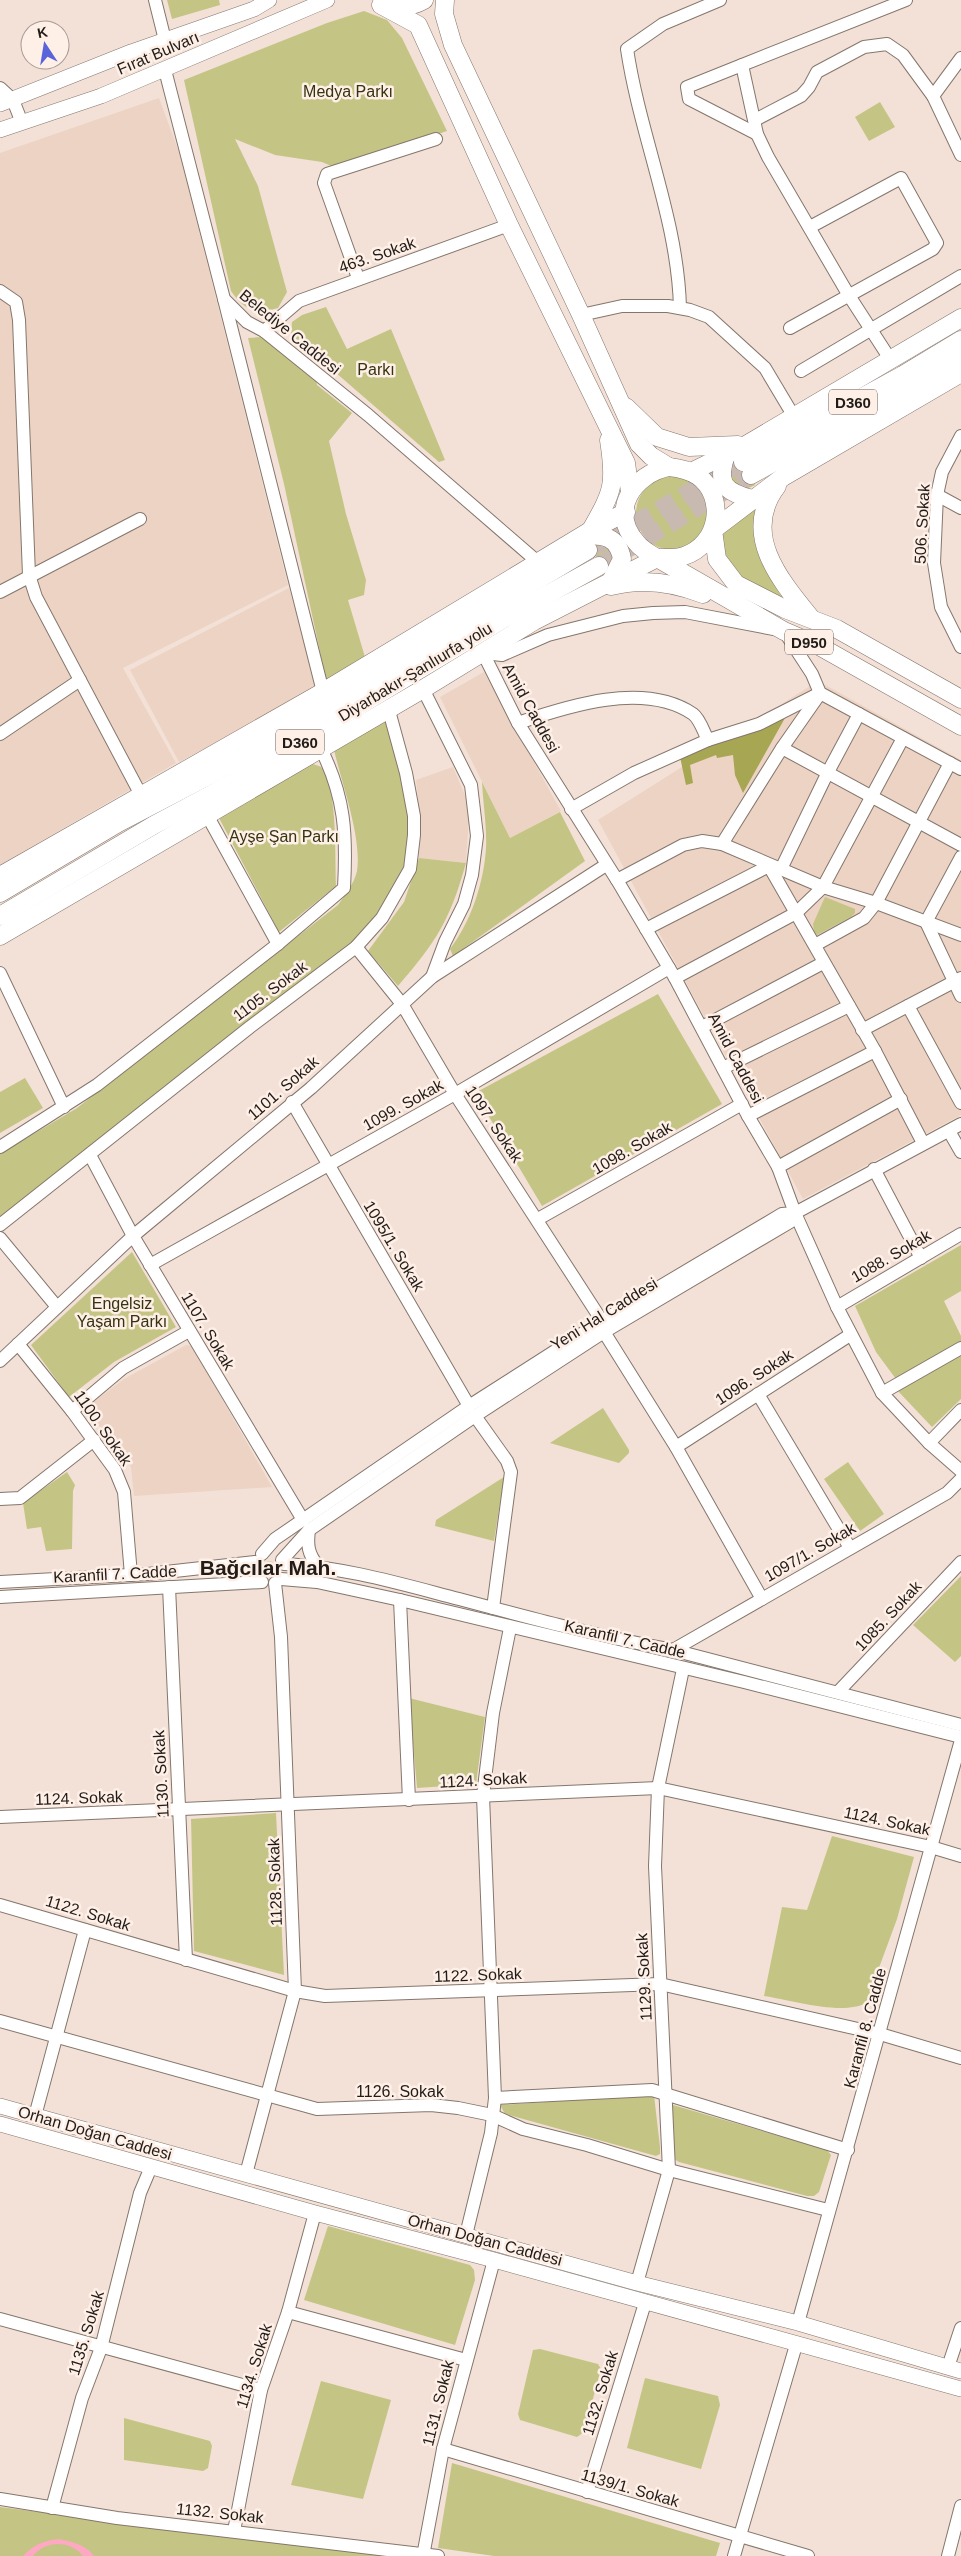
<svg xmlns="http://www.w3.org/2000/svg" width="961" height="2556" font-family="Helvetica,sans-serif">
  <rect width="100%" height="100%" fill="#f3e1d7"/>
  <g fill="#ecd3c4">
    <polygon points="159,98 180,155 288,585 123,668 176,763 0,865 0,153"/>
    <polygon points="289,588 318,688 179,762 130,670"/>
    <polygon points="484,672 561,811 510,838 440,697"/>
    <polygon points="818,681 961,760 961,1115 803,1199 598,820"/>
    <polygon points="453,767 466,798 469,815 466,863 419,858 420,815 416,780"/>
    <polygon points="186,1345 192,1346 272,1487 134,1496 131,1467 88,1412 89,1405 124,1379"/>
  </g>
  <g fill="#c4c584">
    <polygon points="167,0 219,0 220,5 172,19"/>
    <path d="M364,11l23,9 15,18 45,93 -111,37 -14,-6 -47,-7 -40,-16 23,47 29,106 -9,16c-22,7 -34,2 -47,-17l-47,-211 143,-57z"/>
    <polygon points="880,102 895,127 869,141 855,117"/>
    <polygon points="326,307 347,349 391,329 445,460 439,462 291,334 292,322 302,315"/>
    <polygon points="261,337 316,378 317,385 352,413 329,441 346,514 366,580 364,595 348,600 365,657 326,680 284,484 248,338"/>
    <path d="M738,457l17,28c-21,12 -27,-6 -24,-24z"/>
    <circle cx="673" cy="513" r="37"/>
    <path d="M759,502c2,46 -1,67 31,105 -33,-19 -72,-30 -67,-74z"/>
    <path d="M596,541l16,10c2,10 1,14 -7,20l-18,-29z"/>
    <path d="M387,719c14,54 35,112 12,166 -10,23 -31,42 -47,61l-352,274v-66l77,-46 261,-203c7,-10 16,-21 19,-34 5,-33 -15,-87 -23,-121z"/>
    <path d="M309,763c6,2 13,2 16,9 12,22 10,87 11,114l-57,46 -60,-114z"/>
    <path d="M482,782l28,56 50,-26 25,49 -132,95 -3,-7c21,-27 34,-67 36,-101 1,-22 -3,-45 -4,-66z"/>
    <path d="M419,858l47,5c-16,57 -29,78 -68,123l-30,-35 36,-49z"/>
    <polygon points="825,897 855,909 855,913 851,917 817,935 814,932 813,924"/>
    <polygon points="658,994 722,1104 542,1206 475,1093"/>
    <polygon points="25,1078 43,1108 0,1133 0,1092"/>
    <polygon points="961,1245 961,1291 944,1301 961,1336 961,1342 896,1379 876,1352 855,1306"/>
    <polygon points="132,1252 176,1327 114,1362 69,1397 31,1345"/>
    <polygon points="961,1354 961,1399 932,1427 897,1390"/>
    <polygon points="603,1408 629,1450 629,1453 619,1463 550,1443"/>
    <polygon points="848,1462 884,1514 860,1531 824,1479"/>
    <polygon points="67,1472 75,1485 73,1491 72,1549 46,1551 41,1527 27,1529 23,1503"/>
    <polygon points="504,1477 494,1541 435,1526 436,1520"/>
    <circle cx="269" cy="1567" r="6"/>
    <polygon points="961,1576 961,1656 955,1662 913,1625"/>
    <polygon points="409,1698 485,1717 476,1784 417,1788"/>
    <polygon points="276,1813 284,1975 194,1951 191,1819"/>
    <path d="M832,1836l82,21 -17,62 -31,84c-23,13 -76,-3 -102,-7l18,-89 25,3z"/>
    <polygon points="654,2095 660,2147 660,2154 656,2156 505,2114 500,2105"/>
    <polygon points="673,2105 827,2150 831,2155 819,2192 814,2196 807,2196 679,2162 674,2159 670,2108"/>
    <polygon points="328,2226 470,2265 474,2270 475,2280 455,2345 304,2300"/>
    <polygon points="540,2349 598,2364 601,2369 584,2432 577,2437 520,2420 518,2414 533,2350"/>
    <polygon points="645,2378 718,2396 720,2405 701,2469 627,2448"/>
    <polygon points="321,2381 391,2400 363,2499 291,2485"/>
    <polygon points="124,2418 210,2441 212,2446 208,2468 203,2471 124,2460"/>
    <polygon points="452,2463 720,2543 716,2556 494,2556 438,2548"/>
    <polygon points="0,2507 389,2556 0,2556"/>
  </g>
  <polygon fill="#a7a653" points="785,718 743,793 735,775 733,755 717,758 716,755 690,765 693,783 686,785 680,757"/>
  <path fill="#fea8c4" d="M59,2539c13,3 26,5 35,17h-11c-12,-16 -38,-16 -50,0h-10c11,-11 19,-15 36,-17z"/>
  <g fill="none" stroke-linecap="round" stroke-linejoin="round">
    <g stroke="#c9bab1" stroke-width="18" stroke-dasharray="18 9" stroke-linecap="butt">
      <polyline points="588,550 743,462"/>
      <polyline points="599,566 751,475"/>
    </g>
    <defs>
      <g id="minor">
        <polyline points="155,0 165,40"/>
        <polyline points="961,58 933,96 961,155"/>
        <polyline points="742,65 687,87 689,99 757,134"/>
        <polyline points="165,70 224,299 247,322 264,331 368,415 539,563"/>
        <polyline points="0,88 13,100 22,123"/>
        <polyline points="755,120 801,96 809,87 817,72 864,47 887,44 903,55 933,96"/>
        <polyline points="358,278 324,183 327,174 436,139"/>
        <polyline points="0,291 16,302 19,320 29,575 36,597 142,797"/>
        <polyline points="224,299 323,692"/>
        <path d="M680,308c-2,-88 -40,-172 -53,-259l36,-25 57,-24"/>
        <polyline points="581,315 622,306 668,306 690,310 709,317 765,368 793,415"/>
        <polyline points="790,328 933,249 937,243 901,178 810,227"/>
        <polyline points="264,331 299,301 509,225"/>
        <polyline points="890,359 848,294 768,157 757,134 742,65 906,0"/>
        <polyline points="801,371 961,276"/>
        <polyline points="961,436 942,472 937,495 934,563 941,607 961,647"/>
        <polyline points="937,495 961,508"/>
        <polyline points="0,592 140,519"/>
        <polyline points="483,653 518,723 617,880 675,978 748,1116 778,1167 795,1213 837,1307 882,1393 929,1443 961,1471"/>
        <polyline points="483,653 502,655 548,635 623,616 653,613 685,612 784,631 812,674 820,693 961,769"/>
        <polyline points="423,689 471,785 477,836 472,875 464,904 445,942 432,977"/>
        <path d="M518,723c50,-17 126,-42 175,-9 7,5 11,19 15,26"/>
        <polyline points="0,734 80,680"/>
        <polyline points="782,748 961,845"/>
        <polyline points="571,809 634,773 708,740 759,724 820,693"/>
        <polyline points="207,815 278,944"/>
        <polyline points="722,844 782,748 819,695"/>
        <polyline points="961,857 926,922 961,996"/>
        <polyline points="781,869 828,772 859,714"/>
        <polyline points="617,880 683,845 702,841 722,844 823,887 876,903 961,935"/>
        <polyline points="646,929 769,866 875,1051 923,1143"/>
        <polyline points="815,945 864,918 876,903 950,763"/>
        <polyline points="356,947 402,1004 455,1094 602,1321 604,1332 676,1447 762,1599"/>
        <polyline points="0,973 64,1107"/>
        <polyline points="675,978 796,913 823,887 903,738"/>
        <polyline points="908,1006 961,1103"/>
        <polyline points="702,1027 823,963"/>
        <polyline points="862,1030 961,978"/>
        <polyline points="723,1068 849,1006"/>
        <polyline points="292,1102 469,1406"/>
        <polyline points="748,1116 875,1051"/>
        <polyline points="949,1131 961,1152"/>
        <path d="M0,1147l97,-62 181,-141 66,-56c3,-54 1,-92 -24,-141"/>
        <polyline points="90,1155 133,1236 303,1520"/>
        <polyline points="778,1167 901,1099"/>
        <polyline points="874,1169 921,1258"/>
        <polyline points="538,1219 742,1104"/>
        <polyline points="0,1225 250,1027 356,947 382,918 410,869 414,835 414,816 406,773 388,707"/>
        <polyline points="0,1238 57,1307"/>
        <polyline points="150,1265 455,1094 669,968"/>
        <polyline points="837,1307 961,1234"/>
        <polyline points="18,1344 72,1411 115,1470 124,1492 131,1575"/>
        <polyline points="0,1361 133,1236 311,1088 432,977 606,865"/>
        <polyline points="882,1393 961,1348"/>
        <polyline points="758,1394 850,1548"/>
        <polyline points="72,1411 123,1368 189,1331"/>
        <polyline points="475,1416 507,1461 511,1472 493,1608"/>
        <polyline points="929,1443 961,1410"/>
        <polyline points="676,1447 850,1335"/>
        <polyline points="0,1499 20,1498 94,1440"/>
        <path d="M309,1530c-2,15 -1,24 9,36"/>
        <polyline points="262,1554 275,1539 469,1406 602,1321 782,1214 795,1213"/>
        <polyline points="282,1560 309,1530 475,1416 604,1332 790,1222 795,1213 961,1124"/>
        <path d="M284,1564c60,3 117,20 175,35 71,19 142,38 214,51l288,75"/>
        <polyline points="281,1579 317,1582 400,1600 744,1682 961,1737"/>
        <polyline points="0,1582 148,1574 255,1562"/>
        <polyline points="169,1587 186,1960"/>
        <polyline points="0,1597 262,1582"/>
        <polyline points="400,1600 409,1800"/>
        <polyline points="673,1650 947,1493 961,1479"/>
        <polyline points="838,1692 961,1562"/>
        <polyline points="0,1817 658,1788 931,1847 961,1856"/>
        <polyline points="0,1905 295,1991 325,1996 660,1984 880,2034 961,2058"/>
        <polyline points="0,2021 317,2109 431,2105 458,2108 492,2115 523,2129 587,2145 669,2170 828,2210"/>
        <polyline points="495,2098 652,2090 848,2150"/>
        <polyline points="35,2116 85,1930"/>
        <polyline points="246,2174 295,1991 281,1637 275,1583"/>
        <polyline points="466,2235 491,2133 495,2098 483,1796 493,1713 510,1628"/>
        <polyline points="637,2283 669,2170 655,1866 658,1788 683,1669"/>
        <polyline points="288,2312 466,2360"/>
        <polyline points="0,2319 261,2390"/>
        <polyline points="798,2323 961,1740"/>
        <polyline points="948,2367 961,2328"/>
        <polyline points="443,2449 808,2556"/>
        <polyline points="587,2492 645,2303"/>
        <polyline points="0,2499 117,2518 438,2556"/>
        <polyline points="52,2508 82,2398 101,2348 140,2193 151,2167"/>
        <polyline points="234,2531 261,2390 288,2312 315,2213"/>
        <polyline points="423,2556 443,2449 494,2260"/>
        <polyline points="734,2556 796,2345"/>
        <polyline points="948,2556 961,2506"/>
      </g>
      <g id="major">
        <polyline points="0,104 131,52 254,9 269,0"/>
        <polyline points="0,130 101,96 327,0"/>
        <polyline points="0,2106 637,2283 798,2323 961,2371"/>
        <polyline points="0,2124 315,2213 494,2260 961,2389"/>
      </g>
      <g id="highway">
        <polyline points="445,0 444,14 453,45 581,315 639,444 651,456 669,467"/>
        <polyline points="381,5 418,25 509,225 626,463 630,492"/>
        <path d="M387,6c14,2 25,1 37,-6"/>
        <polyline points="961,373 783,477 713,530 717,559 736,584 785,609 837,629 961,699"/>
        <polyline points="626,407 657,437 689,447 738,445"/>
        <path d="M726,455c-10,28 -2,37 26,44"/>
        <polyline points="743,462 903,375 961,340"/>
        <path d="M669,467c10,1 20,3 29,9 29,21 21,69 -14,80 -8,3 -18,2 -27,2 -7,-4 -16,-9 -21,-16 -27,-31 -3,-68 33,-75z"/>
        <polyline points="691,472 746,445 961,318"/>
        <polyline points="751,475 961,357"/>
        <path d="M777,486c-36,47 2,93 33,131"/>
        <path d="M591,530c22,-39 25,-45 18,-90"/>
        <path d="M584,536c20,-2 34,1 38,23l-11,22"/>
        <path d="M611,586c31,-8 64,-3 92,8"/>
        <polyline points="0,876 323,692 590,531 626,512"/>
        <polyline points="0,893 118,823 210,775 588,550"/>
        <polyline points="0,916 154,825 214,793 505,618 599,566"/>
        <polyline points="0,936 423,689 534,621 657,558 784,631 819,646 961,726"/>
      </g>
    </defs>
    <use href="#minor" stroke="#85766c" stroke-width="14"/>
    <use href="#major" stroke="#85766c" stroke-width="16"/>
    <use href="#highway" stroke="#85766c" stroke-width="19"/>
    <use href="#minor" stroke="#fff" stroke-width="12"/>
    <use href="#major" stroke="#fff" stroke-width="15"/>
    <use href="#highway" stroke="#fff" stroke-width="18"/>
  </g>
  <g text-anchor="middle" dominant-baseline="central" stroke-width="5" stroke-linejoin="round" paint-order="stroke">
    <g fill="#feefe7" stroke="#645b56" stroke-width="1">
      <rect x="829" y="389.5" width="48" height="25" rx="4"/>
      <rect x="785" y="629.5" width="48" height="25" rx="4"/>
      <rect x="276" y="729.5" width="48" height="25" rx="4"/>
    </g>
    <g font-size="15" font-weight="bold" fill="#221c18">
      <text x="853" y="402">D360</text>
      <text x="809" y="642">D950</text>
      <text x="300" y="742">D360</text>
    </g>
    <g font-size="16" fill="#221c18" stroke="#feefe7">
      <text transform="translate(158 53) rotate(-23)">Fırat Bulvarı</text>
      <text transform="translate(377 255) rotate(-19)">463. Sokak</text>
      <text transform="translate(290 332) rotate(39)">Belediye Caddesi</text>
      <text transform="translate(922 524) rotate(-87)">506. Sokak</text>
      <text transform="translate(415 672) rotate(-31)">Diyarbakır-Şanlıurfa yolu</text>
      <text transform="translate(531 708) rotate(61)">Amid Caddesi</text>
      <text transform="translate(270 991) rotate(-37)">1105. Sokak</text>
      <text transform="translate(736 1058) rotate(62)">Amid Caddesi</text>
      <text transform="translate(283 1088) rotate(-41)">1101. Sokak</text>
      <text transform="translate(403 1105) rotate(-29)">1099. Sokak</text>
      <text transform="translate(494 1124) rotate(56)">1097. Sokak</text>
      <text transform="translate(632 1148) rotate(-30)">1098. Sokak</text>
      <text transform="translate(394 1246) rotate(59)">1095/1. Sokak</text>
      <text transform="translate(891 1256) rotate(-30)">1088. Sokak</text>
      <text transform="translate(604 1314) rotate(-32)">Yeni Hal Caddesi</text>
      <text transform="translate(208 1331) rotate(59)">1107. Sokak</text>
      <text transform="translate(754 1377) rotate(-33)">1096. Sokak</text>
      <text transform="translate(103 1428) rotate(55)">1100. Sokak</text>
      <text transform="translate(810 1552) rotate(-30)">1097/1. Sokak</text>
      <text transform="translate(115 1574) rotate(-3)">Karanfil 7. Cadde</text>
      <text transform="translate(888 1616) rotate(-47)">1085. Sokak</text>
      <text transform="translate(625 1639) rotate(13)">Karanfil 7. Cadde</text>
      <text transform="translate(161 1774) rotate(-93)">1130. Sokak</text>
      <text transform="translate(483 1780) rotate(-3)">1124. Sokak</text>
      <text transform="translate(79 1798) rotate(-2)">1124. Sokak</text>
      <text transform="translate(887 1821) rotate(12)">1124. Sokak</text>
      <text transform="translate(275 1882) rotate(-92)">1128. Sokak</text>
      <text transform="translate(88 1913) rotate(17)">1122. Sokak</text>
      <text transform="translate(478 1975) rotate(-2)">1122. Sokak</text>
      <text transform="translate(644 1977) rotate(-93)">1129. Sokak</text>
      <text transform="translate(865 2028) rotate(-75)">Karanfil 8. Cadde</text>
      <text x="400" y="2091">1126. Sokak</text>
      <text transform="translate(95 2133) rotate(16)">Orhan Doğan Caddesi</text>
      <text transform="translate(485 2240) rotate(15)">Orhan Doğan Caddesi</text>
      <text transform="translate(86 2333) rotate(-73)">1135. Sokak</text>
      <text transform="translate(254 2366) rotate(-73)">1134. Sokak</text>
      <text transform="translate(600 2393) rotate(-73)">1132. Sokak</text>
      <text transform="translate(438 2403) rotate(-76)">1131. Sokak</text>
      <text transform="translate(630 2488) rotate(16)">1139/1. Sokak</text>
      <text transform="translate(220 2513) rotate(6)">1132. Sokak</text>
    </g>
    <g font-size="16" fill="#353410" stroke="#feefe7">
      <text x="348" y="91">Medya Parkı</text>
      <text x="376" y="369">Parkı</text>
      <text x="284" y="836">Ayşe Şan Parkı</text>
      <text x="122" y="1303">Engelsiz<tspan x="122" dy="18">Yaşam Parkı</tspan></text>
    </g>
    <g font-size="21" font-weight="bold" fill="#221c18" stroke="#feefe7">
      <text x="268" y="1567">Bağcılar Mah.</text>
    </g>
  </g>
  <g transform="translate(45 45) rotate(348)"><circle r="24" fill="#feefe7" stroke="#a69b94"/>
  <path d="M0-4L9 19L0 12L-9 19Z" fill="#5b63da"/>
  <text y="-8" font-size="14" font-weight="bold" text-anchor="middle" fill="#221c18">K</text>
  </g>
</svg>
